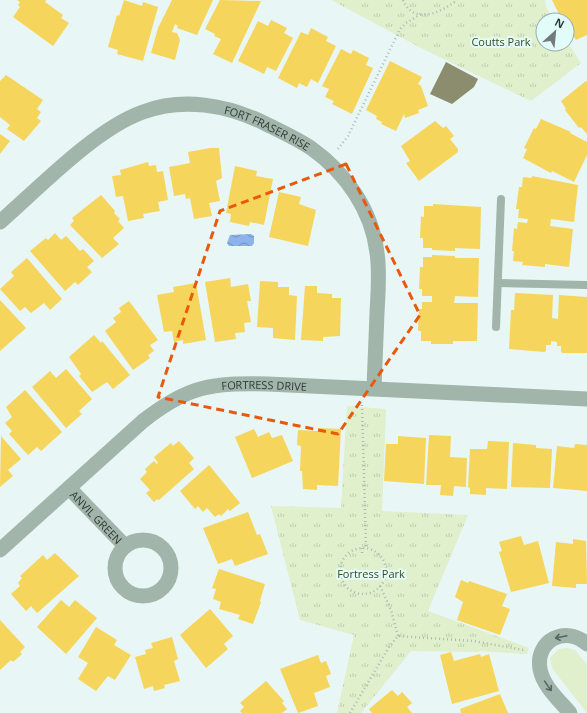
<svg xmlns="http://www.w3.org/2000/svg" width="587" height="713" font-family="'Open Sans',sans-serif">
  <defs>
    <pattern id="park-tufts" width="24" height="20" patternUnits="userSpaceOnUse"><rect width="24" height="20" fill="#e0efcc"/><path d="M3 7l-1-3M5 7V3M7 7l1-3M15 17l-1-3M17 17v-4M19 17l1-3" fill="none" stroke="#c0ceb0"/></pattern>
    <pattern id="water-waves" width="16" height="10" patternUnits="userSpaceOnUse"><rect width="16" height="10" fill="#8cb3ea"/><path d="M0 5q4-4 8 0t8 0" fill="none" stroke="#7393bf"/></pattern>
  </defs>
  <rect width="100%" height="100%" fill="#e8f6f5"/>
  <polygon fill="#e0efcc" points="567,648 575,650 587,665 587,713 552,668 550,658 559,649"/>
  <g fill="url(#park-tufts)">
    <polygon points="331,0 545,0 546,7 554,20 543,20 543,44 567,44 567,41 581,63 531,101 421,48"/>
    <polygon points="347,406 386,409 382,511 468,515 428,611 529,648 527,654 479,651 479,652 411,651 361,713 337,713 354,635 300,620 271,506 341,508"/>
  </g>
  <polygon fill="url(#water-waves)" points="251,234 254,236 254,243 252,246 229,246 227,243 230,235"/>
  <g fill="#f6d55c">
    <polygon points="17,0 46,0 45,2 63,15 61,18 69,23 53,46 13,17 20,7 18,5 20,2"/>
    <polygon points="124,0 142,6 143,2 158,7 143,61 117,54 118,50 108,47 117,15 119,16"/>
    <polygon points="172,0 213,0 197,35 177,28 178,26 175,24 172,32 177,33 180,40 175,60 151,53 158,28"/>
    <polygon points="220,0 261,1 232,63 213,54 221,39 214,36 215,34 205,29"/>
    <polygon points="552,0 587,0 587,35 576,40 573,35 570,36 567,31 567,20 562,20"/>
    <polygon points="271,20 287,28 284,33 293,38 276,71 267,67 264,74 238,61 258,21 268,26"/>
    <polygon points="311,28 328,37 326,41 336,46 318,83 311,79 307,87 299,83 297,88 278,78 301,32 308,35"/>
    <polygon points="341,49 351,54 353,50 369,58 366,65 373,68 352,114 332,104 334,101 325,97 329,89 322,86"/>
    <polygon points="390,61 422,77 418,84 421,86 428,106 418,110 419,113 405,118 404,114 396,131 381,124 382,122 376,119 377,116 366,110"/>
    <polygon points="6,75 43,100 37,109 41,112 37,118 41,121 24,141 7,129 10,125 0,117 0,81"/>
    <polygon points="586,81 587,82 587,134 581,127 579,128 565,110 566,109 561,101"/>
    <polygon points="541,119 571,132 570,133 587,142 587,155 574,182 552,171 551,173 523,158 527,149 524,148 534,128 536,129"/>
    <polygon points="435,121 443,128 446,126 454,136 450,139 458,149 458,152 419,181 406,163 410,161 401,146"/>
    <polygon points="0,134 10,141 0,154"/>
    <polygon points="210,148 219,148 222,178 216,181 220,201 209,203 212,216 194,219 190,198 186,199 185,194 174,196 169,167 190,163 188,152"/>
    <polygon points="148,162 149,166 156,165 157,172 163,171 168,200 158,202 160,211 143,214 144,218 128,221 123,196 116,197 112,176 121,175 120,170"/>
    <polygon points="235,166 257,171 256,176 273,179 264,225 250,222 249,226 230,222 231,214 226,213"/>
    <polygon points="532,176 578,185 574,222 551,219 550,226 573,229 569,267 545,264 545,267 522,265 523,262 513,261 514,251 512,251 514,228 517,229 518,222 527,223 528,219 518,218 519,209 516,209 519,187 522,187 523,177 532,178"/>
    <polygon points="279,192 301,197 299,204 316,210 308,246 269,237"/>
    <polygon points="101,195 115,211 114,213 120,219 118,221 124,228 113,238 119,244 102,258 70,225 74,221 72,218"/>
    <polygon points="433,204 481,207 480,249 455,248 455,251 432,250 432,248 423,248 423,238 420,238 421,216 424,217 424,206 433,206"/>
    <polygon points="55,233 61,240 66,236 80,251 83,249 94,261 87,267 92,272 78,285 75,282 65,291 30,251 46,238 48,240"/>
    <polygon points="432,255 455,256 455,258 479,258 478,297 455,296 454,303 478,303 477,341 453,341 453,344 431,344 431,341 421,341 421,331 418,331 419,309 422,309 422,302 432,302 432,296 422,296 422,289 419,289 420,267 423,267 423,257 432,257"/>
    <polygon points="27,258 62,299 50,310 44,303 31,313 25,307 20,311 0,289 14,276 11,272"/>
    <polygon points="230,278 231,287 248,284 251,301 247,301 251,322 244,323 245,332 235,333 236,339 215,342 205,282"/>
    <polygon points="260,281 278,282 278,287 289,287 289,295 297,296 295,340 273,338 273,328 257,327"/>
    <polygon points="196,283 206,340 183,344 183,340 174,342 172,331 164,332 157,295 174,292 173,287"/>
    <polygon points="305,286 317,286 317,293 332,294 332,298 341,298 340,336 323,337 323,341 301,340"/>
    <polygon points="515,293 553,295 552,318 558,319 559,295 587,297 587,353 563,353 561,352 561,346 557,346 557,342 551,341 551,345 546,345 546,351 544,352 509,349 511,310 514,310"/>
    <polygon points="0,300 26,328 0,351"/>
    <polygon points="129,301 158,340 150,345 154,351 148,355 150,358 133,370 105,331 116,322 113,318 121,312 119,308"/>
    <polygon points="94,335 101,343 102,341 130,375 113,389 107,382 92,392 79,376 81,374 69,357"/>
    <polygon points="66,369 92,399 79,411 82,414 66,428 32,387 50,371 56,378"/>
    <polygon points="25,390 62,432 41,451 37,447 28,455 9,434 12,431 5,423 12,417 6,407"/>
    <polygon points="318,428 341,429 338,486 317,485 317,490 303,489 302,471 300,471 301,446 297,445 298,430 318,431"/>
    <polygon points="254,429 258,437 269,432 272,438 282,435 293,461 252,478 235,437"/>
    <polygon points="429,435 451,436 450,457 467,458 466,487 454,486 453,496 440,495 441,485 426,485"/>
    <polygon points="1,436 21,459 8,470 13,476 0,487"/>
    <polygon points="398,436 426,438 424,484 384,481 386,444 398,444"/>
    <polygon points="179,441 194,458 189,463 194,469 159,500 157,499 154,502 146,493 150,490 140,479 147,472 145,469 154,461 157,464 158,463 154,457 171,443 173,446"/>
    <polygon points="488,441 509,442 507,489 486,488 486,495 470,494 470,488 468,487 470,449 487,449"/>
    <polygon points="513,443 536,445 536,448 552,449 550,488 511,487"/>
    <polygon points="575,444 587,445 587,491 553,488 557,446 574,448"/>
    <polygon points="209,465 240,503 230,511 228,509 221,516 219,514 215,517 207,508 203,512 198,506 195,509 180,491"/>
    <polygon points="248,512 257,535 260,534 268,554 235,566 232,559 218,564 203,528"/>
    <polygon points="521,536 524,545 538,541 549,583 511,592 499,552 502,551 499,542"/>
    <polygon points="573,539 586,541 587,584 576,584 576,588 552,586 556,542 573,544"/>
    <polygon points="55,553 79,576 37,613 31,606 26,611 11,594 20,586 18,583 22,578 20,576 43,555 47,560"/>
    <polygon points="219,569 265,584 260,601 261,602 253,624 238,619 240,615 219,609 221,602 213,599 216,589 212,588"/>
    <polygon points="461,580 468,583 469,581 507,594 502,606 510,609 500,635 457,620 463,602 455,597"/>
    <polygon points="61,600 69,607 75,600 97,618 66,654 37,627"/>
    <polygon points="210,609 233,636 224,644 228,649 206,668 180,635"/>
    <polygon points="0,620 25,647 20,652 22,654 13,662 11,660 0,670"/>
    <polygon points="96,627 117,640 114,645 131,655 115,680 108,676 96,691 78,679 88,663 78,657"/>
    <polygon points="172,637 178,659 174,661 180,681 164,685 165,688 154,691 153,686 144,689 135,657 146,654 145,650 153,648 151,643"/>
    <polygon points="451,652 454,661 480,654 481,657 489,654 499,691 452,704 440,655"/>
    <polygon points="318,655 321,663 326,661 331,674 326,676 330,687 314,693 318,706 298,713 280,669"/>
    <polygon points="266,681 284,701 282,703 287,709 282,713 242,713 240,711 244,707 240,703"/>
    <polygon points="392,690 398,696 402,692 412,703 407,707 412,713 372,713 369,709"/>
    <polygon points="500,694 508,713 461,713 460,709"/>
  </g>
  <polygon fill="#8c8c6e" points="446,62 478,79 474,87 452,104 430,94"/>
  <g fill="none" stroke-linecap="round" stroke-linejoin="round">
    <g stroke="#acbab4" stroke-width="2.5" stroke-dasharray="1 3" stroke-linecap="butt">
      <path d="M403,0c11,26 39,12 54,0"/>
      <polyline points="338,149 348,136 400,29 406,23 421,14"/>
      <polyline points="362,405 366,548"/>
      <circle cx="363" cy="571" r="23"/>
      <polyline points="362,553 362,548"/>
      <polyline points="380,586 391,610 398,636"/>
      <polyline points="350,713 389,647 398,636 473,641 524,650"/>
    </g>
    <g stroke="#a2b5ab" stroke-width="8">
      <polyline points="498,283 587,285"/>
      <polyline points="496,327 501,199"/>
    </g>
    <g stroke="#a2b5ab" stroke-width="15">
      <path id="s1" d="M0,222c39,-34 95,-93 143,-110 40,-15 84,-7 121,11 16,8 32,15 47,25 35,25 61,62 66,105 3,20 1,40 0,60 -1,25 -2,50 -3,75"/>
      <path id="s2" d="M69,488l56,58"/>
      <circle cx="143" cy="568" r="28"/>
      <path id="s3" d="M0,550l143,-129c46,-36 68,-38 125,-37l319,15"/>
      <path d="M570,713c-11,-13 -27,-27 -30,-44 -5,-29 26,-44 47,-25"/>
    </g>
  </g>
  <defs><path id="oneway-shaft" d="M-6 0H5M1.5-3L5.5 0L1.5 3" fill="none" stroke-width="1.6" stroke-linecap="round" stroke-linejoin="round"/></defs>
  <g stroke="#576460">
    <use href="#oneway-shaft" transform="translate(561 637) rotate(168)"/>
    <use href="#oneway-shaft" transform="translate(548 686) rotate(55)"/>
  </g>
  <path fill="none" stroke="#e8590c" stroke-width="3" stroke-dasharray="8 5" stroke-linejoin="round" d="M346,164l74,151 -82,119 -180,-37 62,-186z"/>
  <g text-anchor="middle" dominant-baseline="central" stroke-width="4" stroke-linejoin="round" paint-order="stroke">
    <g font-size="11" fill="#404920" stroke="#e2fcf9">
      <text x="501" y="41">Coutts Park</text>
      <text x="371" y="573">Fortress Park</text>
    </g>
    <g font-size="11" fill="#2f3938" stroke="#e2fcf9">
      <text stroke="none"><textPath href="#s1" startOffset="311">FORT FRASER RISE</textPath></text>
      <text stroke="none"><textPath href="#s3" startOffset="323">FORTRESS DRIVE</textPath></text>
      <text stroke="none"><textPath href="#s2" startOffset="40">ANVIL GREEN</textPath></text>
    </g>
  </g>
  <g transform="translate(555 32) rotate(27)"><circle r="19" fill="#e2fcf9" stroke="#9aaeac"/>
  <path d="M0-3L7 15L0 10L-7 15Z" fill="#707b7a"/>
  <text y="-6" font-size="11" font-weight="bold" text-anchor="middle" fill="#2f3938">N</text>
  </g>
</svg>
